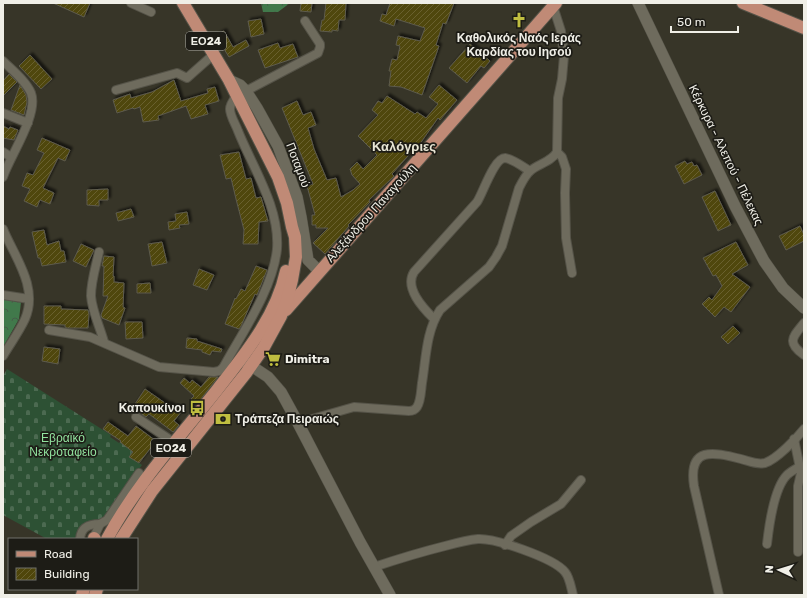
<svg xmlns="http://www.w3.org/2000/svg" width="807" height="598" font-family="Rubik,sans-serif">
  <defs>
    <pattern id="forest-crowns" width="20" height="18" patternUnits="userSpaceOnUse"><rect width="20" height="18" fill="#41794b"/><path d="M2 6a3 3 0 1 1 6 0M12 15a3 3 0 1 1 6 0" fill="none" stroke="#455e48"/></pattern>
    <pattern id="cemetery-stones" width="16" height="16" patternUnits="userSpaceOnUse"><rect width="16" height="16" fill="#2d5134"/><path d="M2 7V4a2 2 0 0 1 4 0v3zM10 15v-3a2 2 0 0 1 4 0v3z" fill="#4c6a51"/></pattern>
    <pattern id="building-hatch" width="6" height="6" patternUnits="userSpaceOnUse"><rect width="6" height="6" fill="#4f460b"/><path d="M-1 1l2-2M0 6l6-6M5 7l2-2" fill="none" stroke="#69612f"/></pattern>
    <filter id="shadow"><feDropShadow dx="2.5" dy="-2.5" stdDeviation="1" flood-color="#0009"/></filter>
  </defs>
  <rect width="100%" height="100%" fill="#373528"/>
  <g fill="url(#forest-crowns)">
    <polygon points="261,3 290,3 278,12 263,12"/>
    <polygon points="3,298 21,302 19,319 3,347"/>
  </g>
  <polygon fill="url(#cemetery-stones)" points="7,369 111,435 110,437 119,443 120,442 133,452 130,457 142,465 99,523 94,522 79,539 47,539 3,515 3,376"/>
  <g fill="url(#building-hatch)" stroke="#5d5b4d" filter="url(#shadow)">
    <polygon points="53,3 90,3 84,17"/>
    <polygon points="301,3 312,3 311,12 300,11"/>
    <polygon points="326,3 346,3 345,20 339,20 338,31 332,30 332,32 320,31 322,20 324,20"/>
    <polygon points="390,3 454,3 446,24 443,23 436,45 439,46 422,95 401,87 389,86 391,71 389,71 392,59 397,60 400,46 396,45 398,36 420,41 425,28 396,19 394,26 380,21 382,14 386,15"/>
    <polygon points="261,19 264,34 251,37 248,21"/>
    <polygon points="224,31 233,47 246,40 249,46 229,57 224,49 222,50 215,36"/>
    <polygon points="278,43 280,48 293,44 298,57 265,68 258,50"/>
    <polygon points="470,44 490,61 484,68 481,66 467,83 449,68"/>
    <polygon points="30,55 52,79 41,89 19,66"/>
    <polygon points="9,74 17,82 3,96 3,81"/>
    <polygon points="174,80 181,101 208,93 207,89 215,87 219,101 205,105 208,114 191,119 186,106 158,116 159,120 143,122 140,107 134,109 133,108 117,113 113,100 130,94 131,98 152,92"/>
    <polygon points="20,85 26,95 27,102 24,115 11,110"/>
    <polygon points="439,85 457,100 440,120 438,118 417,148 416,147 392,174 394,176 369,200 370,202 348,225 349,226 325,254 313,243 328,228 316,228 316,225 312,225 312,215 315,215 307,186 313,184 282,108 297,101 303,115 311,112 316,125 308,128 314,149 327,180 336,178 341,197 353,190 360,184 352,175 350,169 357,162 363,169 377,155 358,136 378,115 372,110 378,101 382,103 387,96 415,114 417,112 426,118 438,104 429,97"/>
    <polygon points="3,126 9,129 10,127 18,130 14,140 3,138"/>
    <polygon points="42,138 70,150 65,161 58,158 43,188 54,193 50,204 40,200 37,207 24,201 30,189 22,186 27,173 33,175 44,153 37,150"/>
    <polygon points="239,152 246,179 251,178 256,198 261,197 268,221 259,222 258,244 243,244 244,230 236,199 231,178 226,179 220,155"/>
    <polygon points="685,161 687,164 692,162 694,166 697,165 702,175 684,184 675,166"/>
    <polygon points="108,189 108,200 99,200 99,206 87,205 87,190"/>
    <polygon points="715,191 731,225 718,231 702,197"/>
    <polygon points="131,209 134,217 118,221 116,213"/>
    <polygon points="187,212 189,224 179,225 180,228 169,230 168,222 176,221 175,214"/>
    <polygon points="800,226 804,235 804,241 786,250 779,236"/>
    <polygon points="44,230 47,245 59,241 61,251 64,251 66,262 42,266 40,258 38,258 32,232"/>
    <polygon points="162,242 167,263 152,266 148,244"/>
    <polygon points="736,242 748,265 732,274 750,287 731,312 724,307 715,317 702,304 709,297 712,300 722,286 716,275 713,276 703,258"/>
    <polygon points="81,244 94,250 86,267 73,261"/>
    <polygon points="104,256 114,257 113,276 114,276 114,282 124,283 123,307 125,308 119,325 102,318 101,315 108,296 103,296 104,266 102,266"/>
    <polygon points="256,266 267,270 257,295 255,294 241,326 239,329 225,324 235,298 236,299 241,289 245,291"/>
    <polygon points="199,269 214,275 207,290 193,285"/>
    <polygon points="150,283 151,293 137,293 137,284"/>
    <polygon points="44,306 61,306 61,309 88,310 89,314 88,328 67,328 65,327 65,325 44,324"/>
    <polygon points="125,322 142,322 143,338 126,339"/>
    <polygon points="733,326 740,333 728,344 721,337"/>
    <polygon points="187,338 197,339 197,341 222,349 221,352 212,351 210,355 202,352 202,350 186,348"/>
    <polygon points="44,347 60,349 58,364 42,361"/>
    <polygon points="209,377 218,377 197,404 191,399 194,396 180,383 184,378 190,383 192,380 201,387"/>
    <polygon points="145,389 168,405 169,404 181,412 174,421 179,425 173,432 149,414 146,417 139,412 134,412 131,410"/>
    <polygon points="108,422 128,436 136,426 156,441 139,463 129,457 133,452 120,442 121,441 103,429"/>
  </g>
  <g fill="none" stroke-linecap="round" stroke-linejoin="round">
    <defs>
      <g id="street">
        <polyline points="131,3 151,12"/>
        <path d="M3,61c9,9 23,20 28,32 8,21 -21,63 -28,84"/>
        <polyline points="116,90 177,73 187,78 214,54"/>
        <polyline points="246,91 318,53 320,47 320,44 305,21"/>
        <polyline points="3,113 28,123"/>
        <polyline points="3,152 11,157"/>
        <polyline points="557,152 562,157 566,169 565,193 566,238 572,273"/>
        <path d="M3,229c11,27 36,58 22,90 -6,13 -15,25 -22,37"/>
        <path d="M99,252c-3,14 -8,29 -8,44 1,15 9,31 13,46"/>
        <polyline points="3,295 29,299"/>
        <path d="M434,319c-11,-11 -30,-31 -20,-47l63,-70c6,-9 17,-44 28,-44 8,1 18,9 25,13"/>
        <path d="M804,323c-11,14 -18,19 0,32"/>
        <polyline points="49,330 90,337 159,367 214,372 219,371 223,368"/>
        <path d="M230,374l-7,-6c19,-35 50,-79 54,-119 3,-41 -24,-81 -39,-118 -2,-6 -8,-15 -8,-22 0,-5 4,-10 7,-14"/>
        <polyline points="136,417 175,443"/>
        <path d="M298,423l56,-16 55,4c3,0 6,-1 8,-4 4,-6 4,-17 5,-24 4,-24 4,-52 18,-73l49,-43 7,-10 6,-11 17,-58c3,-6 6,-12 11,-17 8,-7 21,-9 27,-19l1,-54 4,-19 2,-23 -3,-25 -8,-25"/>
        <polyline points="794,439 801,473 798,486 798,552"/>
        <path d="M80,539c1,-12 9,-15 20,-15"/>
        <polyline points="93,539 100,524 107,520 139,473"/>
        <path d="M767,544c2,-18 7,-56 20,-69 3,-3 9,-6 13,-9"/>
        <polyline points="505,545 511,536 531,522 561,504 581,480"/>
        <path d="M374,567c24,-8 47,-15 71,-21 11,-3 22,-6 33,-7 17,-1 76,19 87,33 5,6 6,16 8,23"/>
        <path d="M719,595l-25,-109c-6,-40 19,-34 47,-27 8,2 15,6 24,4 12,-4 31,-24 39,-34"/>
      </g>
      <g id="secondary">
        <polyline points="638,3 735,206 764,261 783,288 804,308"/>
        <polyline points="229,80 240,85 246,91 257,108 278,146 297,197 301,217 308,260 319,271"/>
        <polyline points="244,361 268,377 281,392 298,423 360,542 390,595"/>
      </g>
      <g id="primary">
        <polyline points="743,3 804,28"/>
        <polyline points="286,310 556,3"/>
        <polyline points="94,538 95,539"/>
        <path d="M107,539c29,-54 72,-101 110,-149 28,-36 59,-73 69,-119"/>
        <polyline points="121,539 152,491 246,373 264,347 281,316 287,300 292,280 296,257 295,237 292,227 287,203 278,177 229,80 183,3"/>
        <polyline points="82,595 84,589"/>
        <polyline points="95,595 97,589"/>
      </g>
    </defs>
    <use href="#street" stroke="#555348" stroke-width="10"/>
    <use href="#secondary" stroke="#555348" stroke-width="12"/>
    <use href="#primary" stroke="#555348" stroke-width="14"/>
    <use href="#street" stroke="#6e6b5d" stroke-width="8"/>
    <use href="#secondary" stroke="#6e6b5d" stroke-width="11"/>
    <use href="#primary" stroke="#c08a76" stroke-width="12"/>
  </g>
  <defs>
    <symbol id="church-bare" viewBox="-9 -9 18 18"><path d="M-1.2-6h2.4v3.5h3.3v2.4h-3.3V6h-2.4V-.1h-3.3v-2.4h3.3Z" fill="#c0be40" stroke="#1d1c16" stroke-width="2.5" paint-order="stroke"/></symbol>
    <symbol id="supermarket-bare" viewBox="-9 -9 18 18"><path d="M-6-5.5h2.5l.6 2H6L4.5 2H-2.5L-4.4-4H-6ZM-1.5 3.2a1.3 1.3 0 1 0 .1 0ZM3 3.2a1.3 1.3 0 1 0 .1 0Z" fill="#c0be40" stroke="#1d1c16" stroke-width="2.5" paint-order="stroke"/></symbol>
    <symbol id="bus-bare" viewBox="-9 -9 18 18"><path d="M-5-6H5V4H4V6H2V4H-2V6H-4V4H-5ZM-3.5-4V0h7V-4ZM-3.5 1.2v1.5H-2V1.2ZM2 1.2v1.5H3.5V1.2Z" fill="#c0be40" stroke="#1d1c16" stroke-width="2.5" paint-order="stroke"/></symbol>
    <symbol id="bank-bare" viewBox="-9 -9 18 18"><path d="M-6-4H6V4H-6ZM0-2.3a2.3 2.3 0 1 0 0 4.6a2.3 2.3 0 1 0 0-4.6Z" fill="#c0be40" stroke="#1d1c16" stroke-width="2.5" paint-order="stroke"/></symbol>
  </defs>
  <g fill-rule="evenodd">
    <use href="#church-bare" x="508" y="9" width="22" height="22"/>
    <use href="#supermarket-bare" x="262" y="348" width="22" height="22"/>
    <use href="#bus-bare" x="186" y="397" width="22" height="22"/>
    <use href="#bank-bare" x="212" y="408" width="22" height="22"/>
  </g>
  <g text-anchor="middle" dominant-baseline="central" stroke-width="3.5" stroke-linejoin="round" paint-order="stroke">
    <g fill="#1d1c16" stroke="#b1b0a8" stroke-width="1">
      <rect x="186" y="32" width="40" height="18" rx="3"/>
      <rect x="151" y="439" width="40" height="18" rx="3"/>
    </g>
    <g font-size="11" font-weight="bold" fill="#f0efe7">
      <text x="206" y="41">ΕΟ24</text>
      <text x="171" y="448">ΕΟ24</text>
    </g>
    <g font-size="12" font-weight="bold" fill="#f0efe7" stroke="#1d1c16" text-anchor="start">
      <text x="519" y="38" text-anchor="middle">Καθολικός Ναός Ιεράς<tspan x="519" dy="14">Καρδίας του Ιησού</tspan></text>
      <text x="285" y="359">Dimitra</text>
      <text x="185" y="408" text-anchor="end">Καπουκίνοι</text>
      <text x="235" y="419">Τράπεζα Πειραιώς</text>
    </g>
    <g font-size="12" fill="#f0efe7" stroke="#1d1c16">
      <text transform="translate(726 155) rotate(64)">Κέρκυρα - Αλεπού - Πέλεκας</text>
      <text transform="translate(298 165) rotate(69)">Ποταμού</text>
      <text transform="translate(371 213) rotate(-48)">Αλεξάνδρου Παναγούλη</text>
    </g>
    <g font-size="12" fill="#92e39f" stroke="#1d1c16">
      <text x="63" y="438">Εβραϊκό<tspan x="63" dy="14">Νεκροταφείο</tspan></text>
    </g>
    <g font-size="13" font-weight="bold" fill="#e7e5d4" stroke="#1d1c16">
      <text x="404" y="146">Καλόγριες</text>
    </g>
  </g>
  <rect width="807" height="598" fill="none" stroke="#f0efe7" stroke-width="8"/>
  <rect x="8" y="538" width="130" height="52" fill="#1d1c16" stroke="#71706a"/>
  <rect x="16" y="551" width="20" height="6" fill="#c08a76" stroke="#71706a"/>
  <text x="44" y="558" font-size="12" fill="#f0efe7">Road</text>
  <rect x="16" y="568" width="20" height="12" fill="url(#building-hatch)" stroke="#71706a"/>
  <text x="44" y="578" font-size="12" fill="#f0efe7">Building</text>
  <g transform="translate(779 570) rotate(274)" stroke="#1d1c16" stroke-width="3" paint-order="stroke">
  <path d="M0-3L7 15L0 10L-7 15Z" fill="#f0efe7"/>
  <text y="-6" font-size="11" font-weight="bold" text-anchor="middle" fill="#f0efe7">N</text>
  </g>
  <path d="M671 26v6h67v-6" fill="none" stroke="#f0efe7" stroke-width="2"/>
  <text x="677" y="26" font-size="12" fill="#f0efe7" stroke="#1d1c16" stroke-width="3" paint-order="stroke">50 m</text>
</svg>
